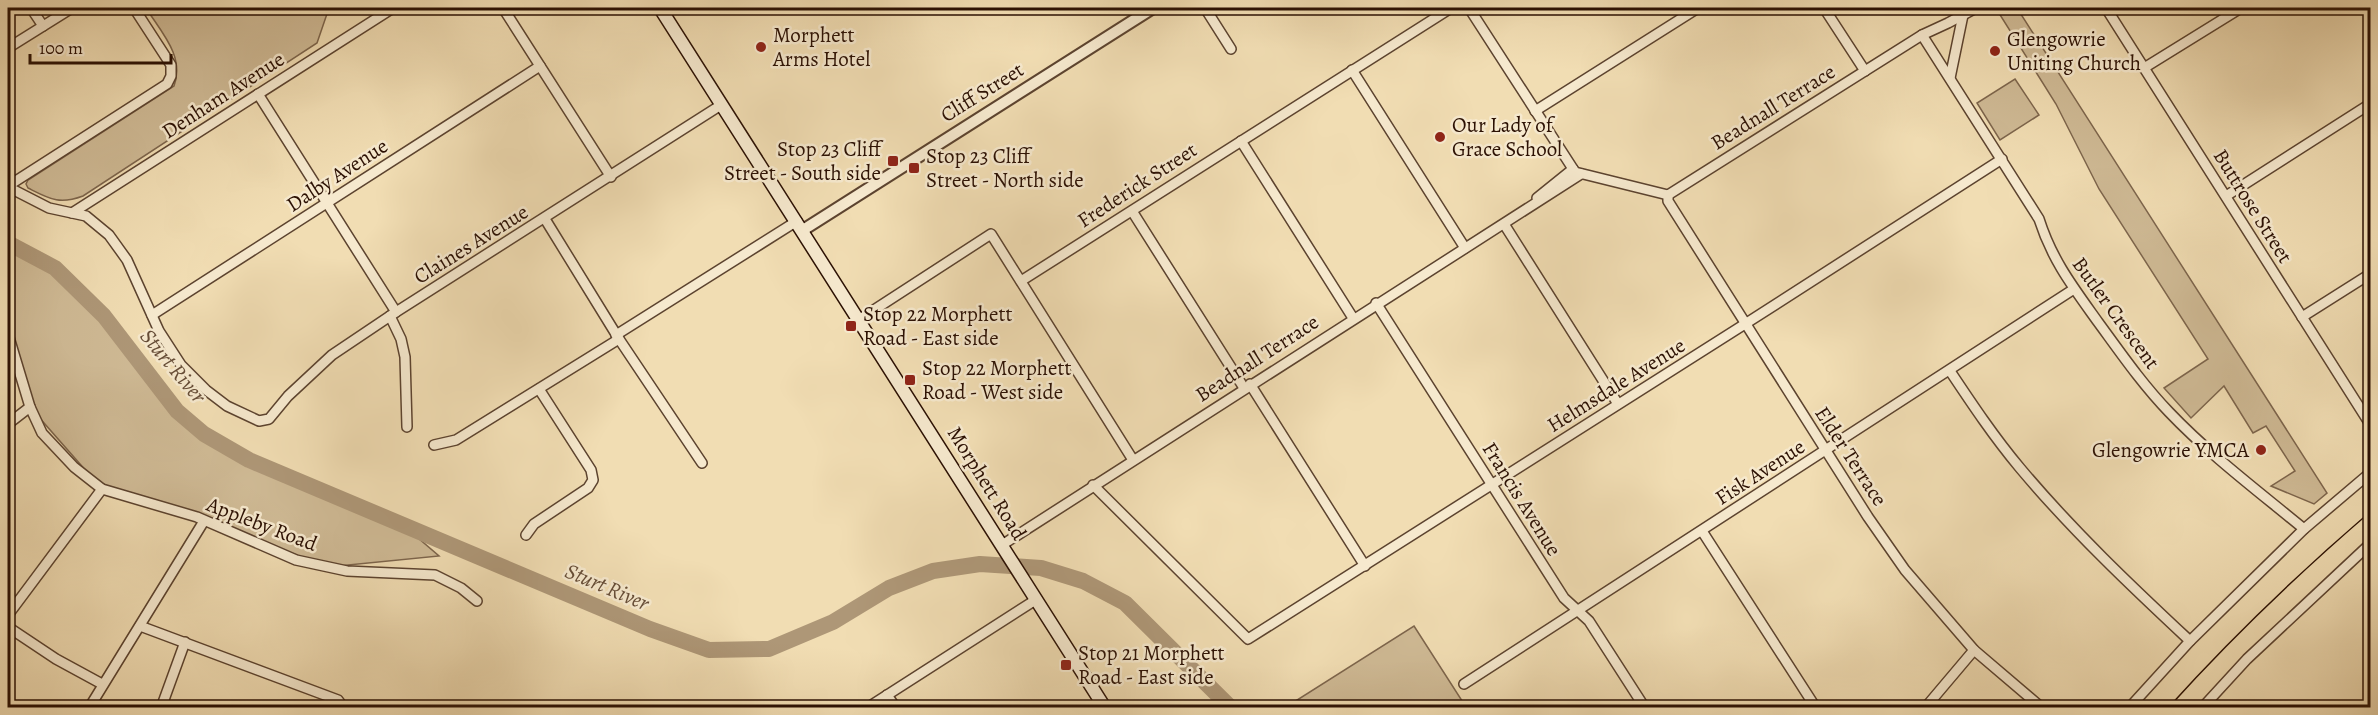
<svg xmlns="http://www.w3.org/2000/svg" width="2378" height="715" font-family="Alegreya,serif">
  <rect width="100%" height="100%" fill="#f1ddb3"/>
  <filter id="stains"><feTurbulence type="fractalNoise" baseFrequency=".00333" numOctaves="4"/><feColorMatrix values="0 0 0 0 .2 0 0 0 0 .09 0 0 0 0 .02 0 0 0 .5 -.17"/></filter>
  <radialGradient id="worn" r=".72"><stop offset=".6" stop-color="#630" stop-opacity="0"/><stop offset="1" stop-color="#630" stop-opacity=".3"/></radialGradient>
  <g fill="#cfba95" stroke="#7d654c" stroke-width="1.5">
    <path d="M146,8h183l-12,35 -234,153c-24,9 -33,3 -55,-8l-2,-4 2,-4 146,-94c11,-30 -13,-54 -28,-78z"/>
    <polygon points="2001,8 2017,8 2327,493 2314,504 2271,486 2295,471 2266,426 2253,433 2224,386 2191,418 2164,388 2208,359 2099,189 2056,104 1997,10"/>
    <polygon points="2015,79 2039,115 2000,140 1977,103"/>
    <polygon points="8,243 55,268 104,316 177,411 204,434 249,460 404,526 439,556 328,567 197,517 102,489 30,407 8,342"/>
    <polygon points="1414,626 1466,707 1286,707"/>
  </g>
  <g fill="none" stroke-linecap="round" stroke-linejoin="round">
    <polyline stroke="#ae9777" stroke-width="16" points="8,243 55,268 104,316 177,411 204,434 249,460 650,629 709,650 769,649 833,622 889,588 933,571 980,564 1041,568 1083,581 1125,603 1231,708"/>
    <defs>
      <g id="minor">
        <polyline points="31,8 43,26"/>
        <polyline points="503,8 611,177"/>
        <polyline points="1205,8 1231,49"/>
        <polyline points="1469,8 1575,172 1668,195 1922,35 1948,23 1976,8"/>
        <polyline points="1824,8 1865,71"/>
        <polyline points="2106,8 2370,424"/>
        <path d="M1922,35l117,184c13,41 34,68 59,103 22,30 44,62 71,90 41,43 89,79 135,117"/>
        <polyline points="8,48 72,8"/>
        <polyline points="2144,68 2241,8"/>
        <polyline points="1352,70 1465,248"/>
        <polyline points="1950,78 1963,15"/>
        <polyline points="258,94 396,312"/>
        <polyline points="1535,111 1698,8"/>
        <polyline points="1241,141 1353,318"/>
        <polyline points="8,186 167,84 171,76 171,65 134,8"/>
        <polyline points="8,187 49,208 86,216 109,235 127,260 159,331 181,365 206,390 227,406 259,421 269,419 288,396 332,355 396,312 721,105"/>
        <polyline points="1668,195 1668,201 1868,517 1905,570 1974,650 2042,708"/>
        <polyline points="2226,196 2370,104"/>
        <polyline points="1537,198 1573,169"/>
        <polyline points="1132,211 1244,388"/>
        <polyline points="72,213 393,8"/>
        <polyline points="545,219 619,339 702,463"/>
        <polyline points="1504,224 1618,404"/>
        <polyline points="1021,281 1451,8"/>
        <polyline points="1376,303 1564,598 1589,621 1645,708"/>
        <polyline points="152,315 540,66"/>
        <polyline points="390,316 401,339 405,357 407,427"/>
        <polyline points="2302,317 2370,274"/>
        <polyline points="860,319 991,234 1133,460"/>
        <polyline points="8,334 30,407 42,433 74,467 102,489 197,517 296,560 347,571 435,575 461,588 477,601"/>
        <polyline points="616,335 797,221"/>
        <path d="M1950,371c22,33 44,66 70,97 52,62 111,118 170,173"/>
        <polyline points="1250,384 1365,566"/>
        <polyline points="8,424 30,407"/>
        <polyline points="434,445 456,440 619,339"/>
        <polyline points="1093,485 1248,639 1745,324 2002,159"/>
        <polyline points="1702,531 1816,708"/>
        <polyline points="526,535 534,524 588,488 593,480 591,470 539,389"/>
        <polyline points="1002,545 1581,174"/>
        <polyline points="8,615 102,489"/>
        <polyline points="140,626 338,700 344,708"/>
        <polyline points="8,627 56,659 102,684"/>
        <polyline points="1464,684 2074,289"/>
        <polyline points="887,695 896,708"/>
        <polyline points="89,708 204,521"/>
        <polyline points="161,708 185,642"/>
        <polyline points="867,708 1037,599"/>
        <polyline points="1925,708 1974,650"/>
        <polyline points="2129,708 2190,641 2304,529 2370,473"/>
        <polyline points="2202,708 2247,659 2370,544"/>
      </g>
      <polyline id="tertiary" points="803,230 1153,8"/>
      <polyline id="secondary" points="660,8 1105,708"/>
    </defs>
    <use href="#minor" stroke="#5c432f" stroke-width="12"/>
    <use href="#tertiary" stroke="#5c432f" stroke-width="14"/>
    <use href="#secondary" stroke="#2b1003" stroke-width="15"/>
    <use href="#minor" stroke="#f6e9ce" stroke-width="9"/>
    <use href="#tertiary" stroke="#f6e9ce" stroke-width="10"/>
    <use href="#secondary" stroke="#f6e9ce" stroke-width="12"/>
    <path stroke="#2b1003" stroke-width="1.5" d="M2168,708c63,-70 131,-135 202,-196"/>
  </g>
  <g fill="#8f2418" stroke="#f6e9ce" stroke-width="2">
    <circle cx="761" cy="47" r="6"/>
    <circle cx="1995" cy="51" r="6"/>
    <circle cx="1440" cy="137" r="6"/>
    <rect x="887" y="155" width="12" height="12" rx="3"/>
    <rect x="908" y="162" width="12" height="12" rx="3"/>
    <rect x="845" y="320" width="12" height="12" rx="3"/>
    <rect x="904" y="374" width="12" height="12" rx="3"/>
    <circle cx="2261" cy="450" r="6"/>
    <rect x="1060" y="659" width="12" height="12" rx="3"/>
  </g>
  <g text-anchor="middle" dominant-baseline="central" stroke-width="5" stroke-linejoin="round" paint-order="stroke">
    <g font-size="21" fill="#2b1003" stroke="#f6e9ce" text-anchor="start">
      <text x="773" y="35">Morphett<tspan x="773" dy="24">Arms Hotel</tspan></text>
      <text x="2007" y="39">Glengowrie<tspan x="2007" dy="24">Uniting Church</tspan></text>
      <text x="1452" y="125">Our Lady of<tspan x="1452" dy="24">Grace School</tspan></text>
      <text x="881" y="149" text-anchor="end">Stop 23 Cliff<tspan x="881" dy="24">Street - South side</tspan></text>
      <text x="926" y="156">Stop 23 Cliff<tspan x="926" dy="24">Street - North side</tspan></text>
      <text x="863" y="314">Stop 22 Morphett<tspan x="863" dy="24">Road - East side</tspan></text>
      <text x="922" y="368">Stop 22 Morphett<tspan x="922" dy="24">Road - West side</tspan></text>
      <text x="2249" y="450" text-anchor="end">Glengowrie YMCA</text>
      <text x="1078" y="653">Stop 21 Morphett<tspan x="1078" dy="24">Road - East side</tspan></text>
    </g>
    <g font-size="21" fill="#2b1003" stroke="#f6e9ce">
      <text transform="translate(982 92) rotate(-32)">Cliff Street</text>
      <text transform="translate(223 95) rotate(-33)">Denham Avenue</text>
      <text transform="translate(1773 107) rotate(-32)">Beadnall Terrace</text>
      <text transform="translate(337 175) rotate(-33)">Dalby Avenue</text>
      <text transform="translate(1137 185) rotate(-33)">Frederick Street</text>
      <text transform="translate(2253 206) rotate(58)">Buttrose Street</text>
      <text transform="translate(471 244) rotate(-32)">Claines Avenue</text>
      <text transform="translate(2116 313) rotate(54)">Butler Crescent</text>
      <text transform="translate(1257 358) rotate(-33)">Beadnall Terrace</text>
      <text transform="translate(1616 385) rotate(-32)">Helmsdale Avenue</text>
      <text transform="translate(1851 456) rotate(57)">Elder Terrace</text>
      <text transform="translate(1760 472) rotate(-33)">Fisk Avenue</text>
      <text transform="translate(987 483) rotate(58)">Morphett Road</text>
      <text transform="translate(1522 499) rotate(58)">Francis Avenue</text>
      <text transform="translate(262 524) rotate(21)">Appleby Road</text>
    </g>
    <g font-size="22" font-style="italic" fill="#664d37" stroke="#f6e9ce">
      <text transform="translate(173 366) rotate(50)">Sturt River</text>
      <text transform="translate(607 587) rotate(23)">Sturt River</text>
    </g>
  </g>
  <rect width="2378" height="715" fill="none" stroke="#f1ddb3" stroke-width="30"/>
  <rect x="9" y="9" width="2360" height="697" fill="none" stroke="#2b1003" stroke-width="3"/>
  <rect x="15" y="15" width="2348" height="685" fill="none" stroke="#2b1003" stroke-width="1.5"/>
  <path d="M30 54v9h141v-9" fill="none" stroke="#2b1003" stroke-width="3"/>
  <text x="39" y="54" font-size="18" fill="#2b1003" stroke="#f6e9ce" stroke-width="4.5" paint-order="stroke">100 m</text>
  <rect width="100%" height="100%" filter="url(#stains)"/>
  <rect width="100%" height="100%" fill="url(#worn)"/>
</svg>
